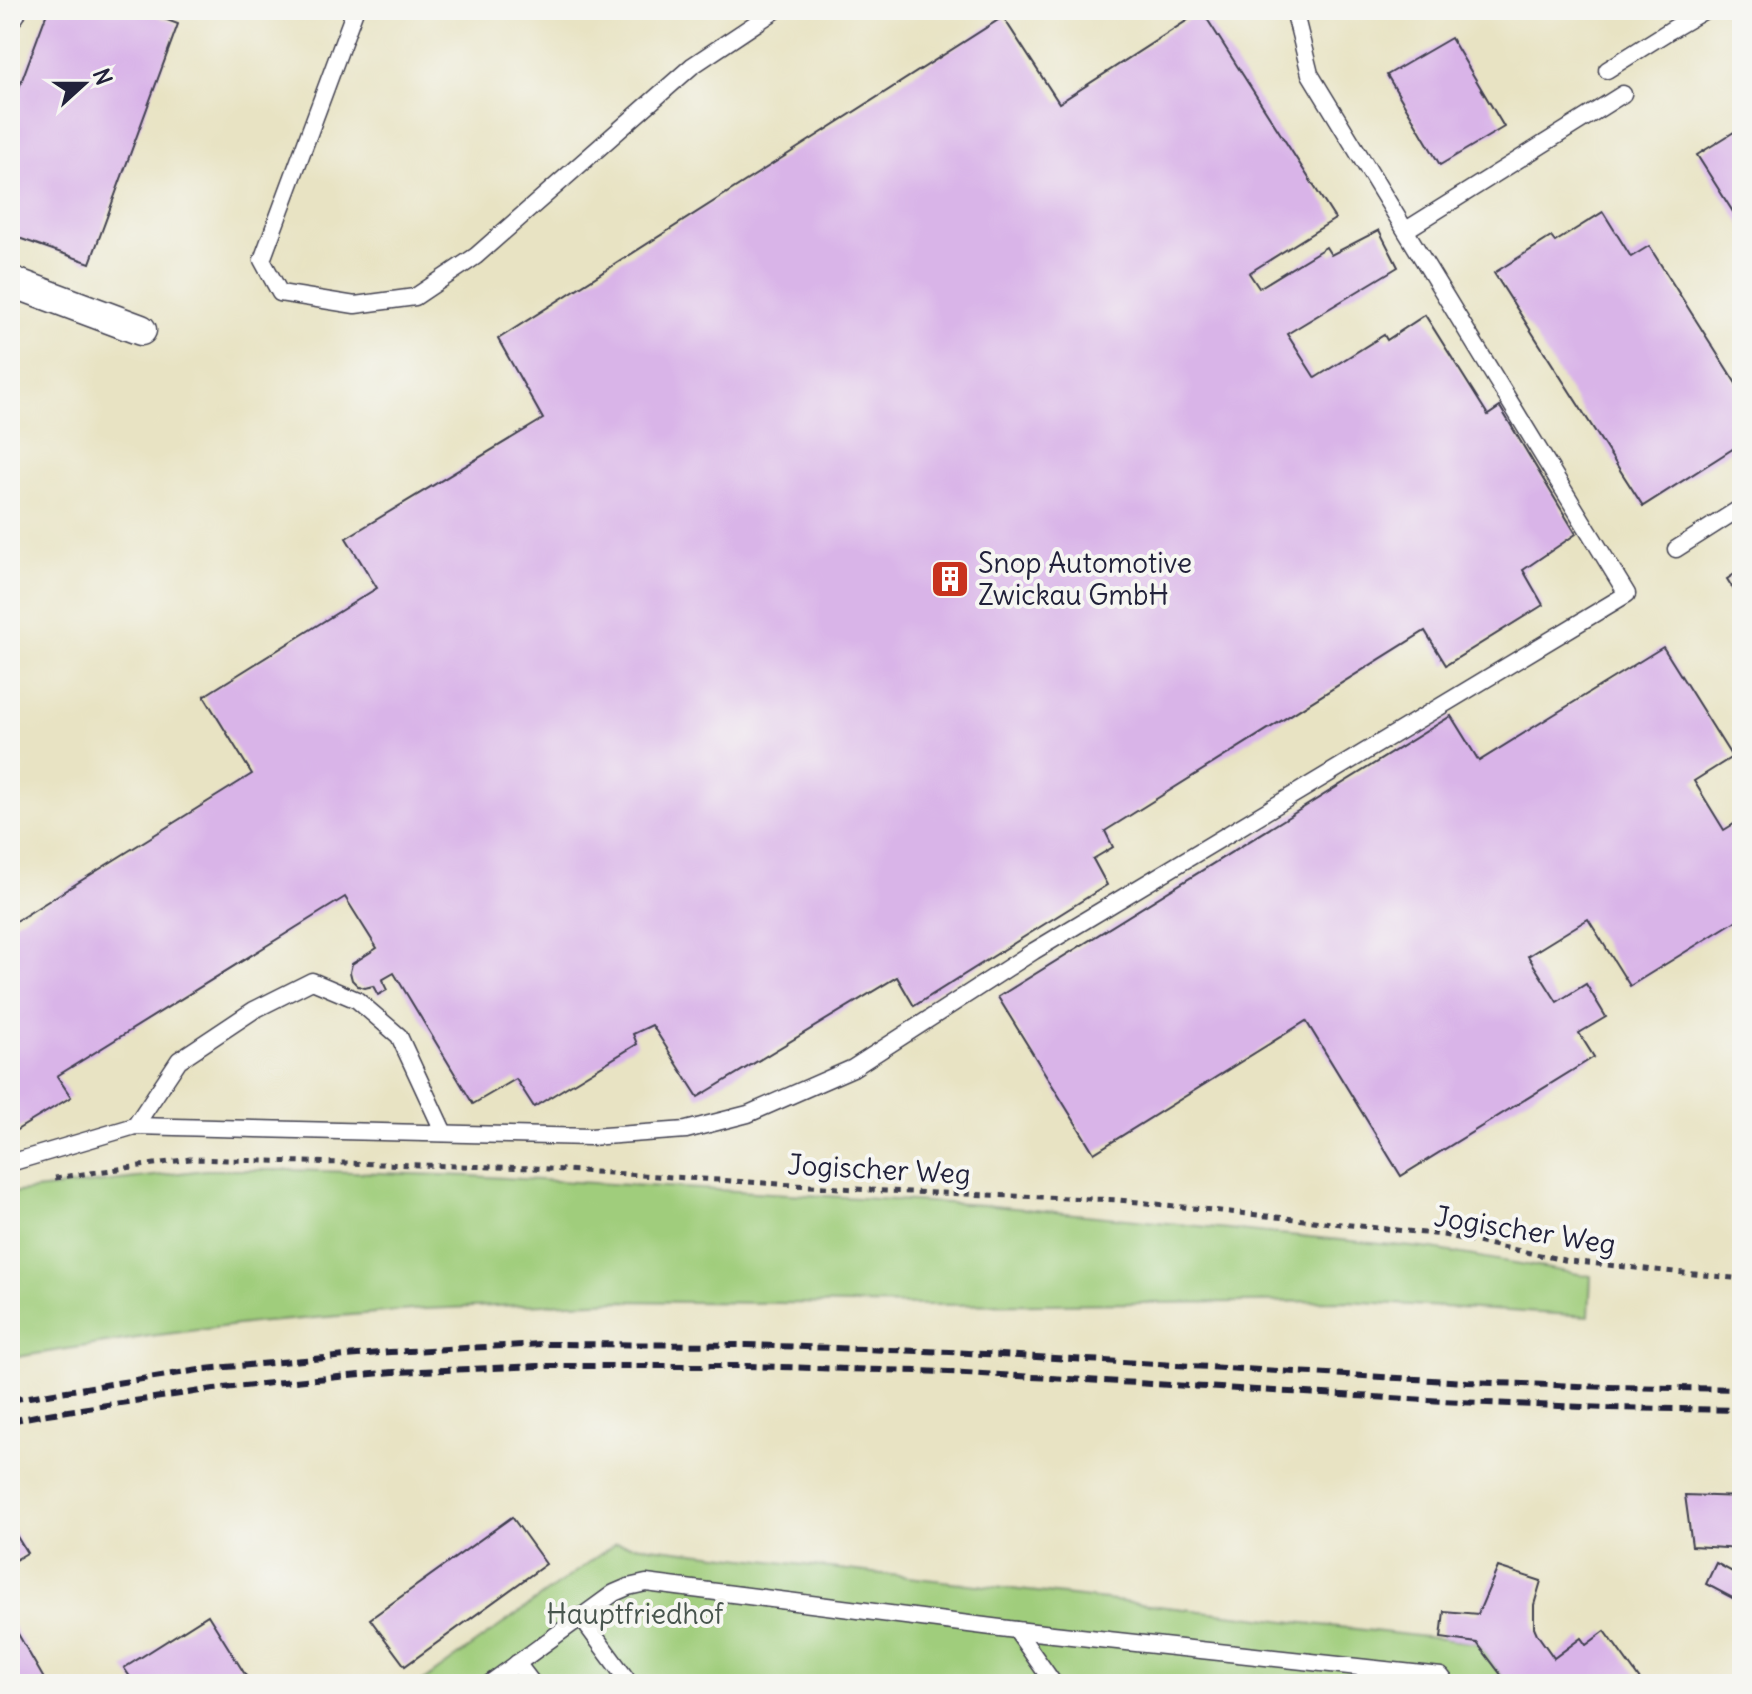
<svg xmlns="http://www.w3.org/2000/svg" width="1752" height="1694" font-family="Delius,sans-serif">
  <rect width="100%" height="100%" fill="#f6f6f2"/>
  <filter id="ink" filterUnits="userSpaceOnUse"><feTurbulence type="fractalNoise" baseFrequency=".0125" numOctaves="2"/><feDisplacementMap in="SourceGraphic" scale="16" xChannelSelector="R" yChannelSelector="G"/><feConvolveMatrix kernelMatrix="1 2 1 2 8 2 1 2 1" color-interpolation-filters="sRGB"/></filter>
  <filter id="wash" filterUnits="userSpaceOnUse"><feTurbulence type="fractalNoise" baseFrequency=".006" numOctaves="4" result="noise"/><feDisplacementMap in="SourceGraphic" scale="32" xChannelSelector="R" yChannelSelector="G"/><feGaussianBlur stdDeviation="1.8" result="paint"/><feColorMatrix in="noise" values="0 0 0 0 0 0 0 0 0 0 0 0 0 0 0 0 0 1.4 0 .05"/><feComposite in="paint" operator="in"/></filter>
  <g filter="url(#wash)">
    <rect width="100%" height="100%" fill="#e8e3c3"/>
    <g fill="#a0cd7b" stroke="#61785b" stroke-width="2">
      <polygon points="205,1170 292,1170 470,1176 983,1205 1433,1249 1591,1276 1589,1316 1346,1301 929,1305 618,1301 425,1309 254,1323 150,1336 10,1358 10,1193"/>
      <polygon points="616,1543 1477,1643 1508,1684 419,1684"/>
    </g>
    <g id="blocks">
      <g fill="#d9b4e8">
        <polygon points="48,10 140,10 178,24 90,263 10,235 10,112"/>
        <polygon points="1202,11 1335,219 1249,273 1259,288 1326,247 1331,255 1379,230 1398,267 1287,334 1315,378 1384,335 1387,340 1425,315 1488,415 1500,407 1576,534 1523,570 1543,605 1446,665 1425,631 1105,831 1113,847 1093,859 1107,885 914,1006 897,977 698,1097 652,1025 633,1034 637,1044 534,1107 516,1079 473,1104 394,973 382,980 387,990 378,995 373,986 365,988 358,986 352,980 350,972 352,964 377,948 345,897 57,1076 71,1097 10,1134 10,925 252,774 204,696 377,588 346,538 543,419 498,339 1003,17 1059,103"/>
        <polygon points="1451,38 1504,127 1440,165 1387,75"/>
        <polygon points="1742,127 1742,226 1697,155"/>
        <polygon points="1603,212 1631,257 1649,246 1742,393 1742,443 1643,506 1494,273 1551,237 1555,242"/>
        <polygon points="1742,569 1742,603 1727,579"/>
        <polygon points="1663,647 1732,757 1694,781 1724,830 1742,819 1742,917 1630,986 1588,919 1528,956 1557,1002 1586,984 1606,1017 1579,1033 1594,1057 1401,1176 1306,1021 1094,1153 998,997 1451,716 1479,761"/>
        <polygon points="1685,1495 1742,1497 1742,1549 1692,1546"/>
        <polygon points="512,1517 546,1564 405,1666 370,1619"/>
        <polygon points="10,1525 27,1553 10,1563"/>
        <polygon points="1716,1563 1742,1577 1742,1603 1706,1584"/>
        <polygon points="1498,1567 1541,1581 1534,1605 1534,1627 1537,1634 1554,1658 1581,1638 1586,1645 1605,1631 1643,1684 1508,1684 1477,1643 1441,1638 1444,1611 1478,1614"/>
        <polygon points="208,1615 251,1684 135,1684 124,1668"/>
        <polygon points="10,1620 47,1684 10,1684"/>
      </g>
    </g>
  </g>
  <g filter="url(#ink)">
    <use href="#blocks" fill-opacity="0" stroke="#403f4f" stroke-width="2"/>
    <g fill="none" stroke-linecap="round" stroke-linejoin="round">
      <defs>
        <g id="lane">
          <polyline points="355,10 262,260 280,293 355,305 415,297 476,256 692,66 776,10"/>
          <polyline points="1607,70 1669,31 1705,10"/>
          <polyline points="1406,230 1623,94"/>
          <polyline points="1676,549 1742,507"/>
          <polyline points="135,1126 179,1060 254,1010 312,981 357,1000 399,1036 444,1133"/>
          <polyline points="10,1163 135,1126 590,1137 686,1130 748,1114 853,1068 1034,951 1627,594 1310,74 1294,10"/>
          <polyline points="580,1616 630,1684"/>
          <polyline points="1016,1630 1054,1684"/>
          <polyline points="517,1663 533,1684"/>
          <polyline points="489,1684 614,1593 628,1587 646,1583 1016,1630 1441,1676 1447,1684"/>
        </g>
        <g id="street">
          <polyline points="10,12 11,10"/>
          <polyline points="10,281 141,330"/>
        </g>
      </defs>
      <use href="#lane" stroke="#403f4f" stroke-width="19"/>
      <use href="#street" stroke="#403f4f" stroke-width="33"/>
      <polyline stroke="#403f4f" stroke-width="5" stroke-dasharray="6 6" stroke-linecap="butt" points="55,1178 190,1159 534,1168 886,1191 1119,1200 1443,1235 1569,1261 1742,1279"/>
      <use href="#lane" stroke="#fff" stroke-width="16"/>
      <use href="#street" stroke="#fff" stroke-width="30"/>
      <g stroke="#22223b" stroke-width="6" stroke-dasharray="12 6" stroke-linecap="butt">
        <polyline points="10,1400 205,1369 390,1352 542,1344 747,1345 950,1352 1467,1382 1607,1387 1742,1389"/>
        <polyline points="10,1421 41,1415 214,1389 272,1383 394,1372 538,1366 747,1366 949,1372 1460,1402 1608,1408 1742,1410"/>
      </g>
    </g>
  </g>
  <defs>
    <symbol id="building-square" viewBox="-11 -11 22 22"><rect x="-9" y="-9" width="18" height="18" rx="4" fill="#c8321e" stroke="#f6f6f2"/><path d="M-4-6H4V6H1V3H-1V6H-4ZM-2.5-4.3h1.7v1.8h-1.7ZM.8-4.3h1.7v1.8H.8ZM-2.5-1h1.7V.8h-1.7ZM.8-1h1.7V.8H.8Z" fill="#fff"/></symbol>
  </defs>
  <g fill-rule="evenodd">
    <use href="#building-square" x="928" y="557" width="44" height="44"/>
  </g>
  <g text-anchor="middle" dominant-baseline="central" stroke-width="8" stroke-linejoin="round" paint-order="stroke">
    <g font-size="28" fill="#22223b" stroke="#f6f6f2" text-anchor="start">
      <text x="978" y="563">Snop Automotive<tspan x="978" dy="32">Zwickau GmbH</tspan></text>
    </g>
    <g font-size="28" fill="#22223b" stroke="#f6f6f2">
      <text transform="translate(879 1169) rotate(3)">Jogischer Weg</text>
      <text transform="translate(1525 1230) rotate(9)">Jogischer Weg</text>
    </g>
    <g font-size="28" fill="#48554e" stroke="#f6f6f2">
      <text x="635" y="1614">Hauptfriedhof</text>
    </g>
  </g>
  <rect width="1752" height="1694" fill="none" stroke="#f6f6f2" stroke-width="40"/>
  <g transform="translate(84 84) rotate(69)" stroke="#f6f6f2" stroke-width="6" paint-order="stroke">
  <path d="M0-6L14 30L0 20L-14 30Z" fill="#22223b"/>
  <text y="-12" font-size="22" font-weight="bold" text-anchor="middle" fill="#22223b">N</text>
  </g>
</svg>
